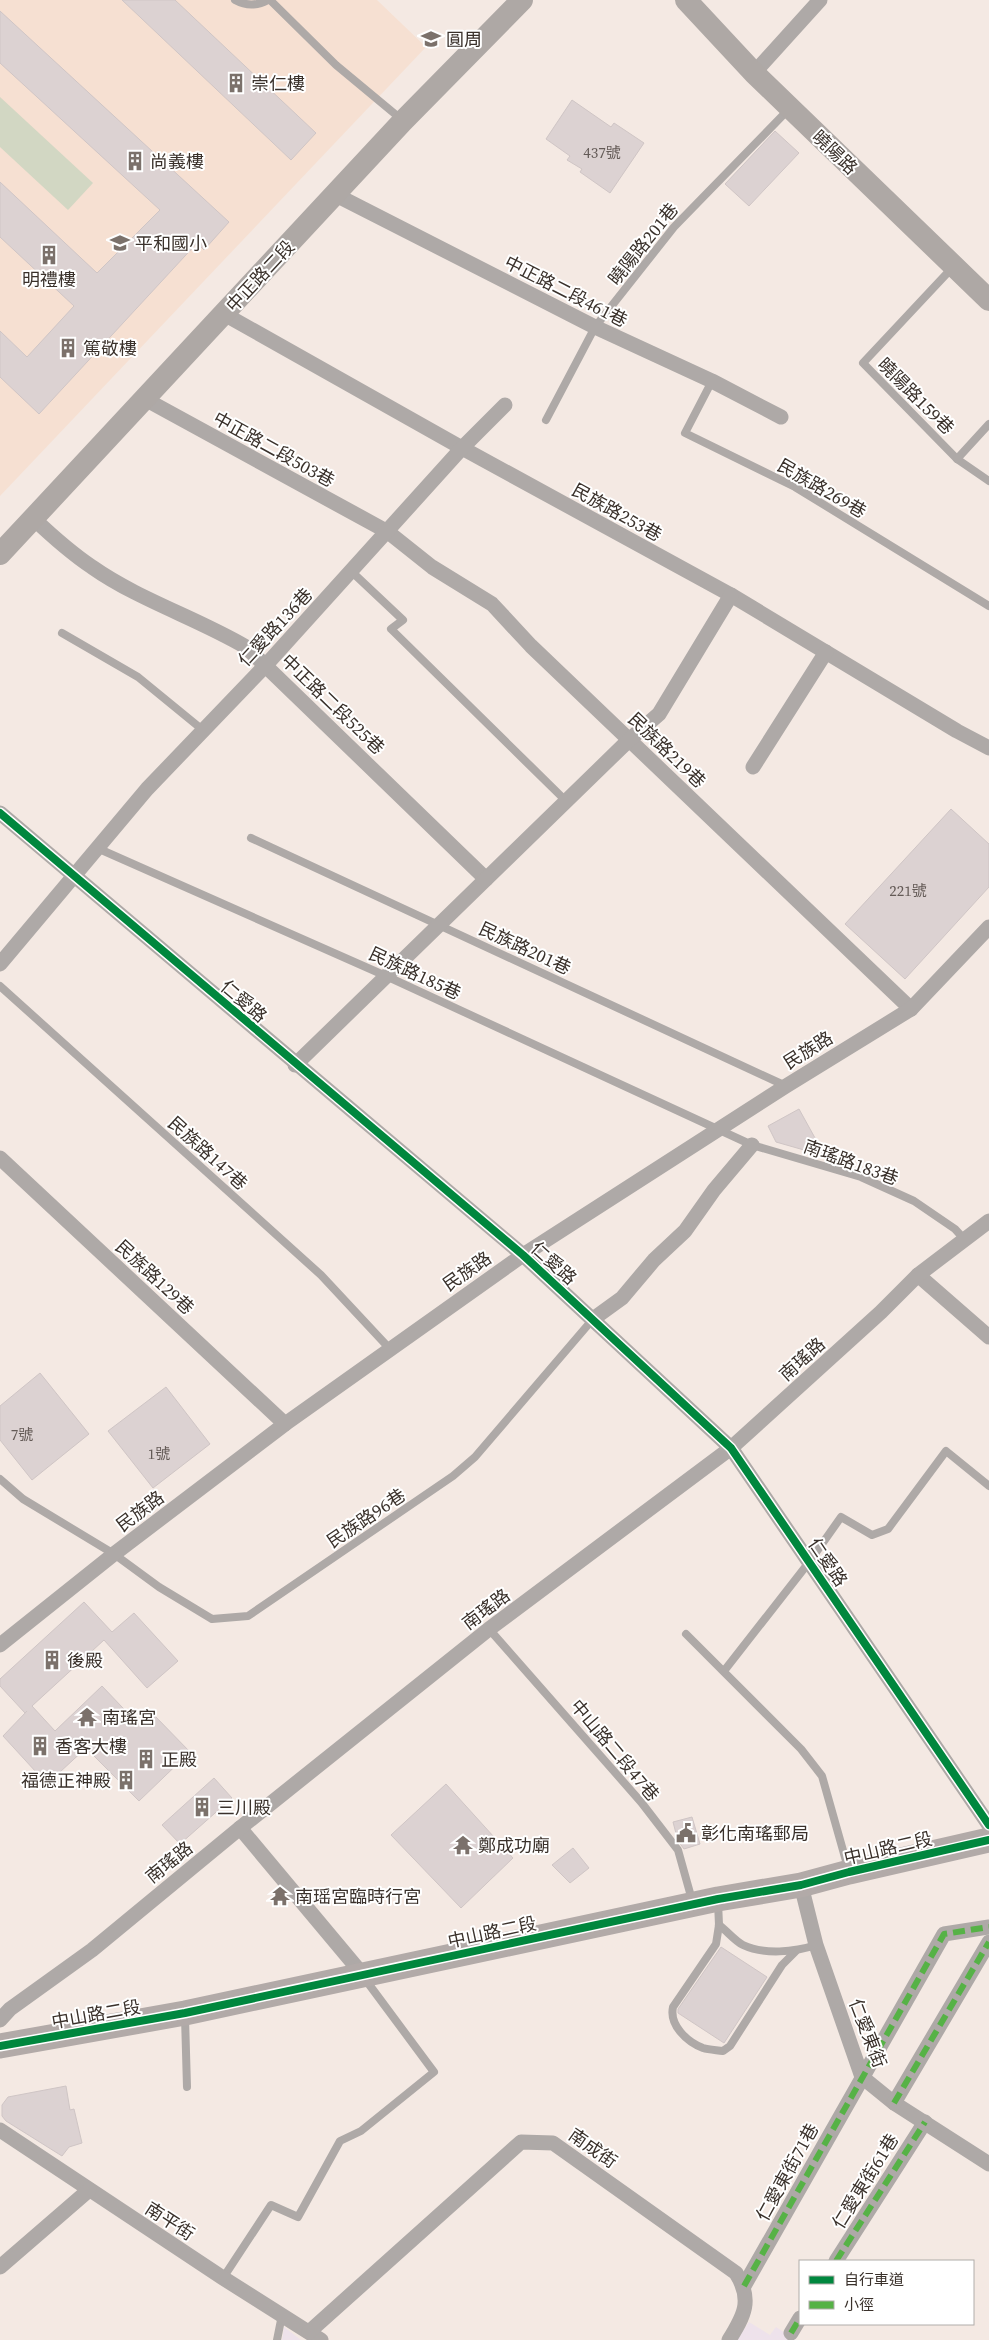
<svg xmlns="http://www.w3.org/2000/svg" width="989" height="2340" font-family="'Source Serif 4','Noto Sans TC',serif">
  <rect width="100%" height="100%" fill="#f4e9e3"/>
  <polygon fill="#f6e0d2" points="0,0 377,0 426,47 0,496"/>
  <g fill="#eee2eb">
    <polygon points="749,2322 770,2335 776,2327 796,2340 737,2340"/>
    <polygon points="284,2327 301,2340 282,2340"/>
  </g>
  <polygon fill="#d2d7c3" points="0,97 93,183 68,210 0,147"/>
  <g fill="#dcd2d2" stroke="#cfc5c5">
    <polygon points="122,0 175,0 316,133 291,160"/>
    <polygon points="0,11 229,222 204,250 197,243 39,414 0,377 0,331 27,357 74,306 0,237 0,182 97,273 160,210 0,63"/>
    <polygon points="572,100 611,127 614,123 644,143 610,193 580,172 582,169 567,160 570,156 546,139"/>
    <polygon points="775,131 799,153 749,206 725,184"/>
    <polygon points="951,809 989,844 989,887 905,979 845,924"/>
    <polygon points="799,1109 825,1156 776,1142 768,1126"/>
    <polygon points="40,1373 89,1434 32,1480 0,1440 0,1406"/>
    <polygon points="166,1387 210,1444 153,1488 108,1431"/>
    <polygon points="84,1602 112,1632 134,1613 178,1661 147,1688 104,1640 32,1706 55,1731 102,1686 141,1727 154,1715 190,1752 139,1801 86,1748 47,1784 3,1736 27,1711 25,1713 0,1686 0,1679"/>
    <polygon points="214,1778 232,1798 180,1844 162,1825"/>
    <polygon points="446,1784 513,1858 461,1908 391,1835"/>
    <polygon points="692,1817 700,1844 684,1849 678,1841 673,1822"/>
    <polygon points="573,1848 589,1868 570,1883 552,1865"/>
    <polygon points="721,1947 767,1977 724,2043 678,2013 678,2009"/>
    <polygon points="66,2086 70,2110 74,2109 82,2143 69,2147 62,2156 6,2121 2,2116 2,2105 8,2097"/>
  </g>
  <g fill="none" stroke-linecap="round" stroke-linejoin="round">
    <g stroke="#aea9a7" stroke-width="8">
      <path d="M235,0c11,6 22,6 33,0"/>
      <polyline points="270,0 336,65 401,119"/>
      <polyline points="952,268 863,363 957,459 989,481"/>
      <polyline points="712,381 685,433 795,487 989,606"/>
      <polyline points="546,420 595,327 674,227 788,110"/>
      <polyline points="957,459 989,424"/>
      <polyline points="352,572 403,620 391,629 566,801"/>
      <polyline points="62,633 138,677 204,731"/>
      <polyline points="251,838 786,1086"/>
      <polyline points="97,848 386,976 752,1145 861,1177 914,1201 955,1229 965,1240"/>
      <polyline points="0,986 321,1275 390,1349"/>
      <polyline points="0,1479 23,1499 114,1554 159,1587 212,1619 248,1616 453,1476 475,1457 593,1319"/>
      <polyline points="489,1629 641,1802 678,1850 692,1900"/>
      <polyline points="686,1634 801,1749 822,1776 848,1868"/>
      <polyline points="724,1671 810,1561 841,1517 872,1535 888,1529 946,1451 989,1486"/>
      <path d="M718,1902l1,23 -3,19 -43,63c-4,18 14,35 30,41 6,2 14,2 20,3l7,-5 52,-81 13,-13"/>
      <path d="M719,1925c8,6 16,16 24,20 21,10 52,7 73,0"/>
      <polyline points="185,2017 187,2087"/>
      <polyline points="223,2278 271,2205 298,2217 340,2141 361,2131 434,2072 365,1979"/>
      <polyline points="277,2340 282,2315"/>
    </g>
    <g stroke="#aea9a7" stroke-width="15">
      <polyline points="754,73 820,0"/>
      <polyline points="336,195 595,327 712,381 781,417"/>
      <polyline points="224,314 462,448 731,595 957,731 989,748"/>
      <polyline points="143,398 388,532 432,567 492,604 531,646 911,1009"/>
      <path d="M33,518c19,18 38,35 59,49 47,33 105,51 154,80l240,232"/>
      <polyline points="753,767 826,652"/>
      <polyline points="0,813 523,1255 731,1448 989,1825"/>
      <polyline points="0,964 147,789 266,665 462,448 505,405"/>
      <polyline points="295,1065 629,740 659,714 731,595"/>
      <polyline points="0,1158 285,1424"/>
      <polyline points="918,1275 989,1337"/>
      <polyline points="593,1319 622,1298 654,1260 685,1231 714,1190 752,1145"/>
      <polyline points="0,1645 114,1554 285,1424 523,1255 786,1086 911,1009 989,927"/>
      <polyline points="240,1828 363,1975"/>
      <polyline points="801,1885 816,1945 862,2077 894,2103 989,2164"/>
      <polyline points="0,2020 10,2009 92,1950 240,1828 489,1629 731,1448 881,1312 918,1275 989,1221"/>
      <polyline points="894,2103 989,1942"/>
      <polyline points="0,2130 223,2278 321,2340"/>
      <polyline points="836,2261 925,2122"/>
      <polyline points="0,2267 89,2190"/>
      <polyline points="744,2286 944,1934 989,1927"/>
      <path d="M309,2332l212,-190 32,1 183,130c17,27 8,43 -7,67"/>
      <polyline points="791,2333 800,2318"/>
    </g>
    <g stroke="#aea8a5" stroke-width="22">
      <polyline points="686,0 754,73 989,300"/>
      <polyline points="0,554 403,121 522,0"/>
    </g>
    <polyline stroke="#b2aaa8" stroke-width="25" points="0,2046 185,2013 718,1899 801,1885 849,1872 989,1840"/>
    <g stroke="#56b246" stroke-width="6" stroke-dasharray="12 6" stroke-linecap="butt">
      <polyline points="894,2103 989,1942"/>
      <polyline points="836,2261 925,2122"/>
      <polyline points="744,2286 944,1934 989,1927"/>
      <polyline points="791,2333 800,2318"/>
    </g>
    <defs>
      <g id="cycleway">
        <polyline points="0,813 523,1255 731,1448 989,1825"/>
        <polyline points="0,2046 185,2013 718,1899 801,1885 849,1872 989,1840"/>
      </g>
    </defs>
    <use href="#cycleway" stroke="#fff" stroke-width="11"/>
    <use href="#cycleway" stroke="#00873e" stroke-width="8"/>
  </g>
  <defs>
    <symbol id="school-bare" viewBox="-9 -9 18 18"><path d="M0-5L7-2L0 1L-7-2ZM-4 1L0 2.5L4 1V4Q0 6-4 4Z" fill="#7b716b" stroke="#fff" stroke-width="2.5" paint-order="stroke"/></symbol>
    <symbol id="building-bare" viewBox="-9 -9 18 18"><path d="M-4-6H4V6H1V3H-1V6H-4ZM-2.5-4.3h1.7v1.8h-1.7ZM.8-4.3h1.7v1.8H.8ZM-2.5-1h1.7V.8h-1.7ZM.8-1h1.7V.8H.8Z" fill="#7b716b" stroke="#fff" stroke-width="2.5" paint-order="stroke"/></symbol>
    <symbol id="temple-bare" viewBox="-9 -9 18 18"><path d="M0-6L5-2H3V0L6.5 2.5H4V6H1.5V3h-3V6H-4V2.5H-6.5L-3 0V-2H-5Z" fill="#7b716b" stroke="#fff" stroke-width="2.5" paint-order="stroke"/></symbol>
    <symbol id="civic-bare" viewBox="-9 -9 18 18"><path d="M-.6-6.5H3V-4.5H.6V-3L4-1V1h2V6H-6V1h2V-1L-.6-3ZM-1.2 2.5V6h2.4V2.5Z" fill="#7b716b" stroke="#fff" stroke-width="2.5" paint-order="stroke"/></symbol>
  </defs>
  <g fill-rule="evenodd">
    <use href="#school-bare" x="417" y="25" width="28" height="28"/>
    <use href="#building-bare" x="222" y="69" width="28" height="28"/>
    <use href="#building-bare" x="121" y="147" width="28" height="28"/>
    <use href="#school-bare" x="106" y="229" width="28" height="28"/>
    <use href="#building-bare" x="35" y="241" width="28" height="28"/>
    <use href="#building-bare" x="54" y="334" width="28" height="28"/>
    <use href="#building-bare" x="38" y="1646" width="28" height="28"/>
    <use href="#temple-bare" x="73" y="1703" width="28" height="28"/>
    <use href="#building-bare" x="26" y="1732" width="28" height="28"/>
    <use href="#building-bare" x="132" y="1745" width="28" height="28"/>
    <use href="#building-bare" x="112" y="1766" width="28" height="28"/>
    <use href="#building-bare" x="188" y="1793" width="28" height="28"/>
    <use href="#civic-bare" x="672" y="1819" width="28" height="28"/>
    <use href="#temple-bare" x="449" y="1831" width="28" height="28"/>
    <use href="#temple-bare" x="266" y="1882" width="28" height="28"/>
  </g>
  <g text-anchor="middle" dominant-baseline="central" stroke-width="4" stroke-linejoin="round" paint-order="stroke">
    <g font-size="15" fill="#635a56">
      <text x="602" y="152">437號</text>
      <text x="908" y="890">221號</text>
      <text x="22" y="1434">7號</text>
      <text x="159" y="1453">1號</text>
    </g>
    <g font-size="18" fill="#3a312b" stroke="#fff" text-anchor="start">
      <text x="446" y="39">圓周</text>
      <text x="251" y="83">崇仁樓</text>
      <text x="150" y="161">尚義樓</text>
      <text x="135" y="243">平和國小</text>
      <text x="49" y="279" text-anchor="middle">明禮樓</text>
      <text x="83" y="348">篤敬樓</text>
      <text x="67" y="1660">後殿</text>
      <text x="102" y="1717">南瑤宮</text>
      <text x="55" y="1746">香客大樓</text>
      <text x="161" y="1759">正殿</text>
      <text x="111" y="1780" text-anchor="end">福德正神殿</text>
      <text x="217" y="1807">三川殿</text>
      <text x="701" y="1833">彰化南瑤郵局</text>
      <text x="478" y="1845">鄭成功廟</text>
      <text x="295" y="1896">南瑶宮臨時行宮</text>
    </g>
    <g font-size="18" fill="#3a312b" stroke="#fff">
      <text transform="translate(835 152) rotate(44)">曉陽路</text>
      <text transform="translate(643 244) rotate(-51)">曉陽路201巷</text>
      <text transform="translate(260 276) rotate(-47)">中正路二段</text>
      <text transform="translate(566 291) rotate(27)">中正路二段461巷</text>
      <text transform="translate(916 396) rotate(45)">曉陽路159巷</text>
      <text transform="translate(274 449) rotate(29)">中正路二段503巷</text>
      <text transform="translate(822 488) rotate(30)">民族路269巷</text>
      <text transform="translate(617 512) rotate(29)">民族路253巷</text>
      <text transform="translate(275 627) rotate(-47)">仁愛路136巷</text>
      <text transform="translate(333 704) rotate(44)">中正路二段525巷</text>
      <text transform="translate(667 750) rotate(44)">民族路219巷</text>
      <text transform="translate(525 948) rotate(25)">民族路201巷</text>
      <text transform="translate(415 973) rotate(25)">民族路185巷</text>
      <text transform="translate(244 1001) rotate(41)">仁愛路</text>
      <text transform="translate(808 1050) rotate(-32)">民族路</text>
      <text transform="translate(208 1153) rotate(42)">民族路147巷</text>
      <text transform="translate(851 1162) rotate(20)">南瑤路183巷</text>
      <text transform="translate(554 1263) rotate(42)">仁愛路</text>
      <text transform="translate(467 1271) rotate(-35)">民族路</text>
      <text transform="translate(155 1277) rotate(43)">民族路129巷</text>
      <text transform="translate(802 1359) rotate(-42)">南瑤路</text>
      <text transform="translate(140 1511) rotate(-37)">民族路</text>
      <text transform="translate(366 1518) rotate(-34)">民族路96巷</text>
      <text transform="translate(828 1562) rotate(56)">仁愛路</text>
      <text transform="translate(486 1609) rotate(-37)">南瑤路</text>
      <text transform="translate(615 1750) rotate(50)">中山路二段47巷</text>
      <text transform="translate(888 1848) rotate(-13)">中山路二段</text>
      <text transform="translate(169 1862) rotate(-39)">南瑤路</text>
      <text transform="translate(492 1932) rotate(-12)">中山路二段</text>
      <text transform="translate(96 2014) rotate(-10)">中山路二段</text>
      <text transform="translate(868 2033) rotate(69)">仁愛東街</text>
      <text transform="translate(593 2148) rotate(35)">南成街</text>
      <text transform="translate(787 2172) rotate(-61)">仁愛東街71巷</text>
      <text transform="translate(865 2181) rotate(-58)">仁愛東街61巷</text>
      <text transform="translate(170 2221) rotate(33)">南平街</text>
    </g>
  </g>
  <rect x="799" y="2260" width="175" height="65" fill="#ffffff" stroke="#b0adaa"/>
  <rect x="809" y="2276" width="25" height="8" fill="#00873e" stroke="#b0adaa"/>
  <text x="844" y="2285" font-size="15" fill="#3a312b">自行車道</text>
  <rect x="809" y="2301" width="25" height="8" fill="#56b246" stroke="#b0adaa"/>
  <text x="844" y="2310" font-size="15" fill="#3a312b">小徑</text>
</svg>
